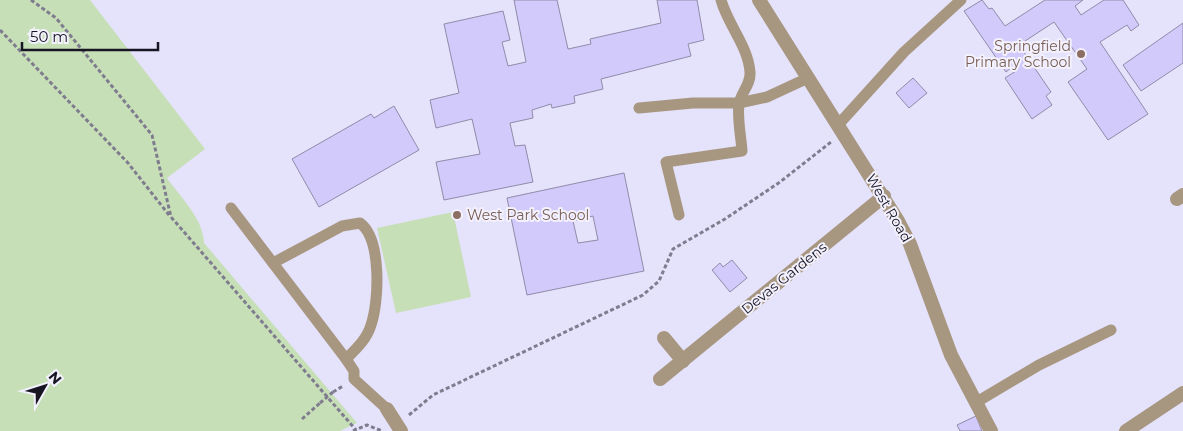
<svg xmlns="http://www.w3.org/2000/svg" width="1183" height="431" font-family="Montserrat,sans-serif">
  <rect width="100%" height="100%" fill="#e5e2fb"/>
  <g fill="#c7dfb7">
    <path d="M0,0h90l115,149 -38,29c14,20 36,40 37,65l153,180 -17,8h-340z"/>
    <polygon points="453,212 471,297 396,313 377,228"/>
  </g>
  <g fill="#d2cafb" stroke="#908ba9" fill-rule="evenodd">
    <polygon points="514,0 557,0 568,49 591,44 590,39 661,23 657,0 697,0 704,40 688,44 691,56 601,79 603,89 574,96 575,103 552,108 551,104 532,110 533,118 510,123 515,146 525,145 533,182 444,200 436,162 480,154 472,119 436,128 430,100 459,93 444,24 503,11 510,40 502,42 508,66 526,62"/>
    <polygon points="982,0 989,9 992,8 1005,26 1045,0 1083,0 1075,6 1081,15 1104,0 1123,0 1139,25 1131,31 1127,25 1100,42 1148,114 1108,140 1068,82 1087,69 1054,22 1019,45 1051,92 1046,96 1052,105 1032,119 1005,78 1016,71 1012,67 1006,72 964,11"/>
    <polygon points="1183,23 1183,63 1141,91 1123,65"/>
    <polygon points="913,78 927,93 909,108 896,93"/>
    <polygon points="394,106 419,150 319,207 292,159 371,114 374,118"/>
    <path d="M624,173l20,98 -117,24 -20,-97zM593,216l5,24 -20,3 -5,-22z"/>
    <polygon points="732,260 747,278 730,292 712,270 720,263 723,267"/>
    <polygon points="976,416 982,431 960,431 957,425"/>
  </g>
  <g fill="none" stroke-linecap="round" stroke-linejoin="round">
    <g stroke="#7f7c8f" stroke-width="3" stroke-dasharray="4 2.5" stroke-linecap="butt">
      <polyline points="31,0 56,18 152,135 171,217 356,430"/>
      <polyline points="0,30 128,163 169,215"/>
      <polyline points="333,392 343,386"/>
      <polyline points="409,415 433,395 643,295 659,281 673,249 725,219 780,182 831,142"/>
      <polyline points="302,419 320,403"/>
      <polyline points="353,431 367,425 382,431"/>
    </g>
    <g stroke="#a89780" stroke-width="11">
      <polyline points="639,108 693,103 739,103 767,97 808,78"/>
      <polyline points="838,125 904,52 961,0"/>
      <polyline points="231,208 346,359 354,371 354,379 387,409"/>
      <path d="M679,215l-13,-53 76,-11c-1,-15 -5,-33 -3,-47 2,-12 12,-19 11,-32 -2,-26 -22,-47 -29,-72"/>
      <path d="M273,263l69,-37 18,-3c22,16 19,79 11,102 -4,14 -15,24 -25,34"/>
      <polyline points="975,403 1039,365 1111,330"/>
    </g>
    <g stroke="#a89780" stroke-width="14">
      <polyline points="759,0 898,221 910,244 951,355 991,431"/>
      <polyline points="1177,199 1183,195"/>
      <polyline points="664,338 683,361"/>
      <polyline points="660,379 884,196"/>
      <polyline points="387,409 401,431"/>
      <polyline points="1126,431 1183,393"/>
    </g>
    <polyline stroke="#7f7c8f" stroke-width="3" stroke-dasharray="4 2.5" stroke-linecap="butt" points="320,403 333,392"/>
  </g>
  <g fill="#8d6e63" stroke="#f3f1fe" stroke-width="2">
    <circle cx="1081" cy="54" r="5"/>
    <circle cx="457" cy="215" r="5"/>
  </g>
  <g text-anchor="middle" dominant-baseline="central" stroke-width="4" stroke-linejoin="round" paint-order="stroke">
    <g font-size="14" fill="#785e54" stroke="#f3f1fe" text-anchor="end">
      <text x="1071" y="46">Springfield<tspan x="1071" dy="16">Primary School</tspan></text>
      <text x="467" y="215" text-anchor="start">West Park School</text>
    </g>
    <g font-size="14" fill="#171521" stroke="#f3f1fe">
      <text transform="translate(889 208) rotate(60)">West Road</text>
      <text transform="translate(784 278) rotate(-39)">Devas Gardens</text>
    </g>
  </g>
  <g transform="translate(45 386) rotate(51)" stroke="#f3f1fe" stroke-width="4" paint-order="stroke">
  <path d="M0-4L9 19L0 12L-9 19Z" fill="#171521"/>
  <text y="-8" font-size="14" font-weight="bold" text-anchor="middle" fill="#171521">N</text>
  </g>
  <path d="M22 42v8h136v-8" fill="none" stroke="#171521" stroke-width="2.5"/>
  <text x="30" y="42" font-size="15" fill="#171521" stroke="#f3f1fe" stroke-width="4" paint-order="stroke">50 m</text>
</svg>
